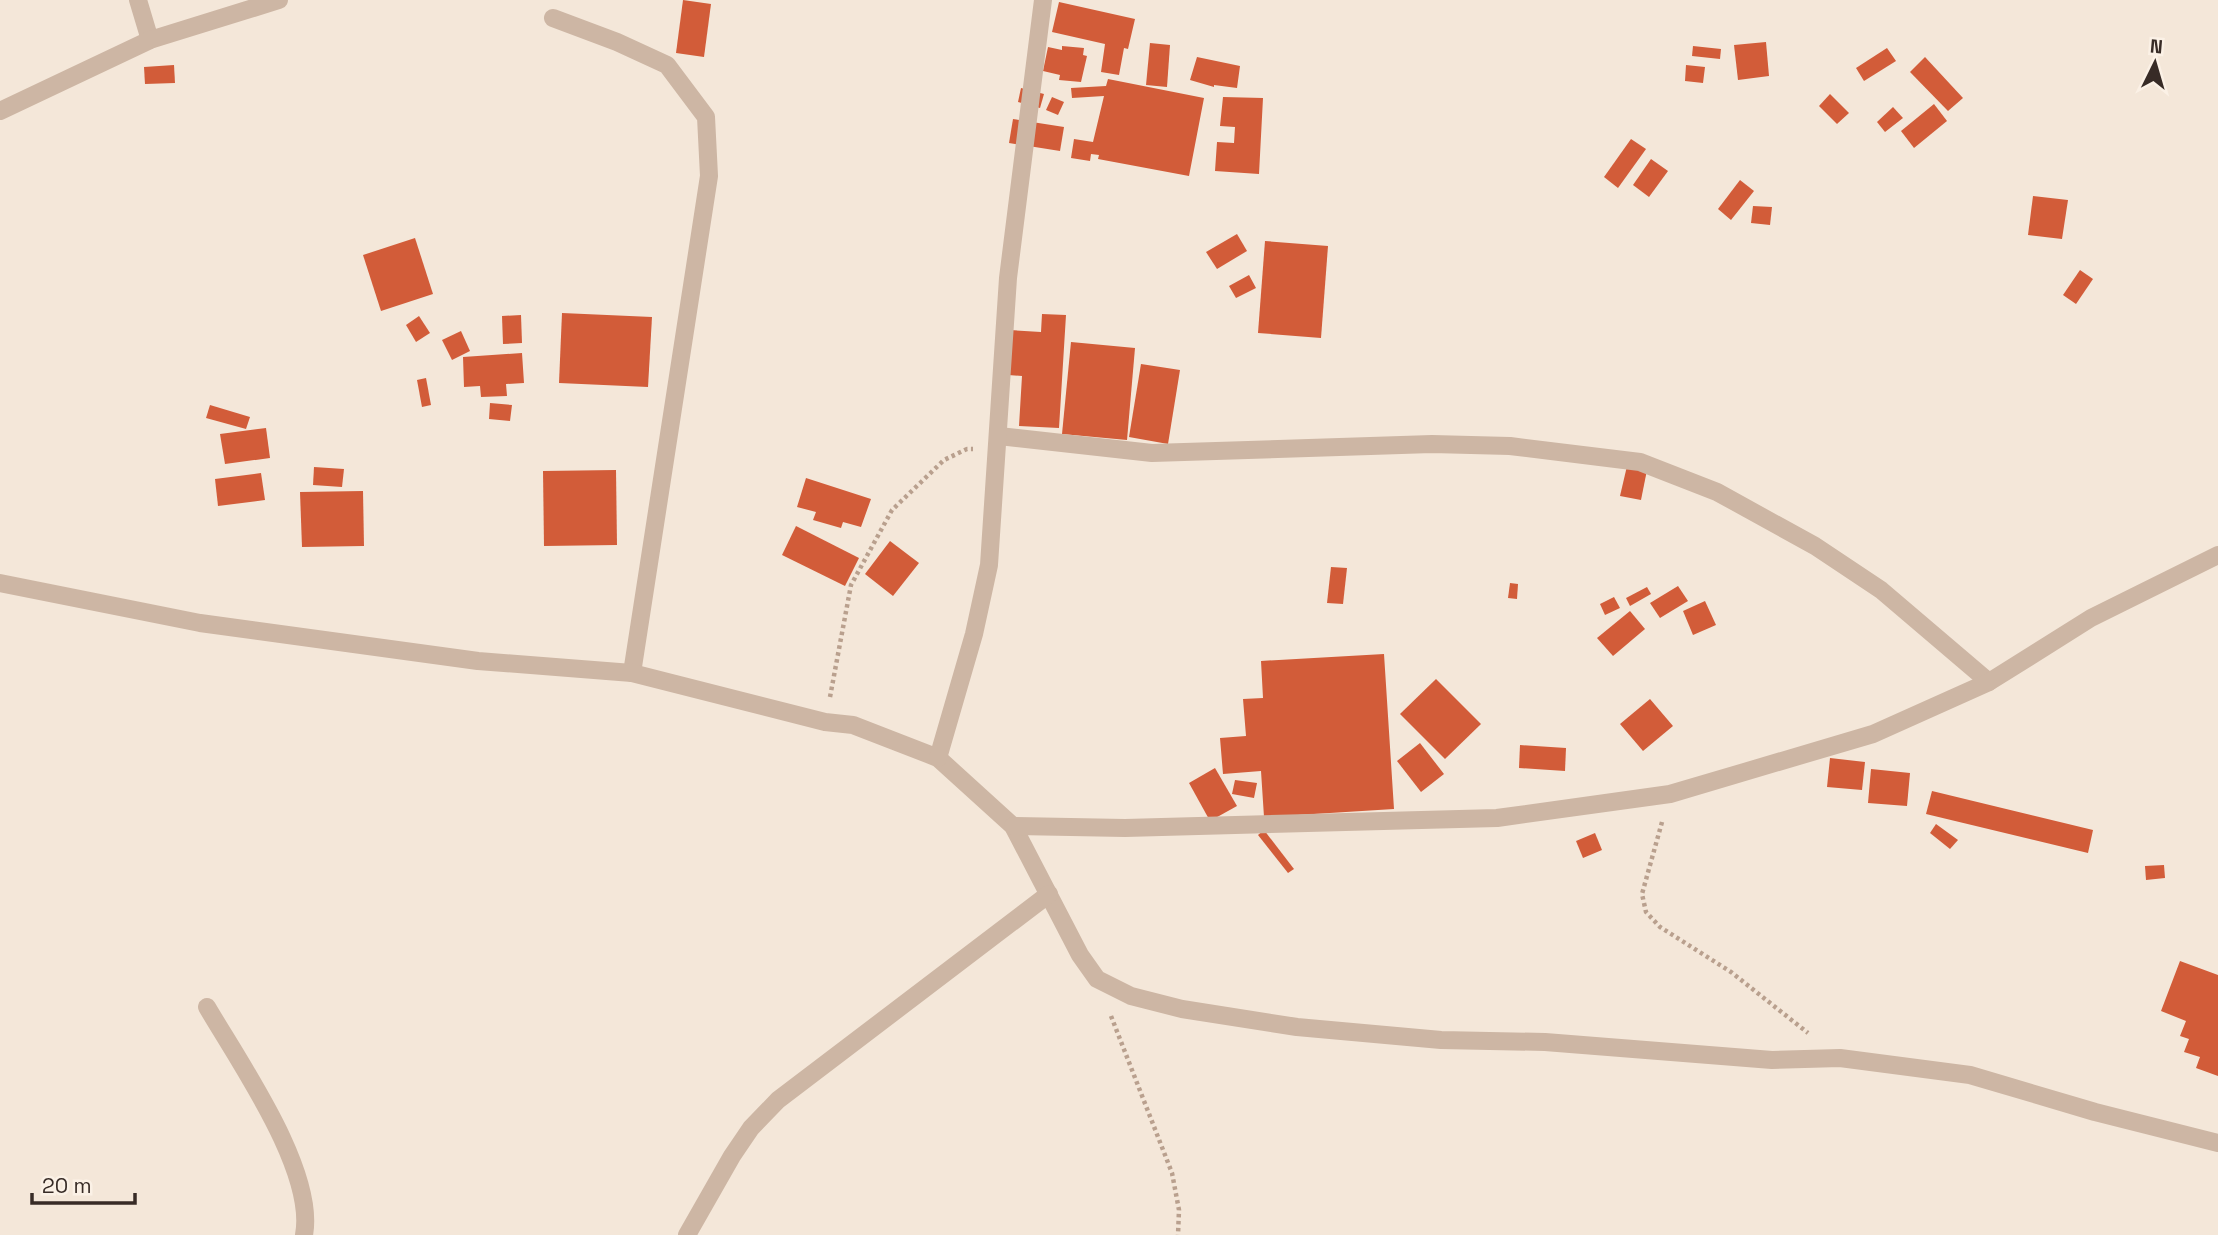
<svg xmlns="http://www.w3.org/2000/svg" width="2218" height="1235" font-family="'Space Grotesk',sans-serif">
  <rect width="100%" height="100%" fill="#f4e7d9"/>
  <g fill="#d25c39">
    <polygon points="683,0 711,4 704,57 676,53"/>
    <polygon points="1059,2 1135,19 1128,49 1124,48 1119,75 1101,72 1105,44 1052,32"/>
    <polygon points="1766,42 1769,76 1738,80 1734,45"/>
    <polygon points="1150,43 1170,45 1167,87 1146,85"/>
    <polygon points="1062,46 1084,48 1083,55 1087,56 1081,82 1059,80 1060,75 1043,71 1048,47 1062,50"/>
    <polygon points="1693,46 1721,49 1720,59 1692,56"/>
    <polygon points="1887,48 1896,61 1864,81 1856,68"/>
    <polygon points="1197,57 1240,66 1237,88 1214,85 1214,87 1190,80"/>
    <polygon points="1925,57 1963,98 1948,111 1910,72"/>
    <polygon points="174,65 175,83 145,84 144,67"/>
    <polygon points="1686,65 1705,67 1703,83 1685,81"/>
    <polygon points="1108,79 1204,98 1189,176 1098,159 1099,155 1091,154 1090,161 1071,158 1074,139 1093,142 1104,96 1072,98 1071,88 1106,86"/>
    <polygon points="1021,88 1044,94 1040,108 1018,102"/>
    <polygon points="1830,94 1849,113 1837,124 1819,106"/>
    <polygon points="1052,97 1064,102 1058,115 1046,110"/>
    <polygon points="1223,97 1263,98 1259,174 1215,171 1217,142 1234,143 1235,127 1220,126"/>
    <polygon points="1934,104 1947,121 1914,148 1901,131"/>
    <polygon points="1893,107 1903,118 1885,132 1877,122"/>
    <polygon points="1013,119 1064,127 1060,151 1009,143"/>
    <polygon points="1631,139 1646,149 1618,188 1604,177"/>
    <polygon points="1651,159 1668,171 1649,197 1633,185"/>
    <polygon points="1740,180 1754,191 1731,220 1718,209"/>
    <polygon points="2033,196 2068,200 2062,239 2028,235"/>
    <polygon points="1753,206 1772,207 1770,225 1751,223"/>
    <polygon points="1237,234 1247,251 1217,269 1206,252"/>
    <polygon points="415,238 433,294 381,311 363,255"/>
    <polygon points="1265,241 1328,246 1321,338 1258,333"/>
    <polygon points="2080,270 2093,279 2076,304 2063,295"/>
    <polygon points="1249,275 1256,288 1236,298 1229,286"/>
    <polygon points="562,313 652,317 648,387 559,383"/>
    <polygon points="1042,314 1066,315 1059,428 1019,426 1022,376 1008,375 1010,330 1041,332"/>
    <polygon points="521,315 522,343 503,344 502,316"/>
    <polygon points="419,316 430,333 416,342 406,325"/>
    <polygon points="461,331 470,351 452,360 442,340"/>
    <polygon points="1071,342 1135,348 1127,440 1062,434"/>
    <polygon points="522,353 524,383 506,384 507,396 481,397 480,386 464,387 463,357"/>
    <polygon points="1141,364 1180,370 1168,444 1129,437"/>
    <polygon points="426,378 431,405 422,407 417,380"/>
    <polygon points="490,403 512,405 510,421 489,419"/>
    <polygon points="210,405 250,417 246,429 206,418"/>
    <polygon points="266,428 270,458 225,464 220,434"/>
    <polygon points="1627,466 1647,470 1641,500 1620,496"/>
    <polygon points="314,467 344,469 342,487 313,485"/>
    <polygon points="616,470 617,545 544,546 543,471"/>
    <polygon points="261,473 265,500 218,506 215,479"/>
    <polygon points="806,478 871,499 861,527 843,522 841,528 813,520 816,512 797,507"/>
    <polygon points="363,491 364,546 302,547 300,492"/>
    <polygon points="796,526 859,558 845,586 782,555"/>
    <polygon points="890,541 919,563 893,596 865,574"/>
    <polygon points="1331,567 1347,568 1343,604 1327,603"/>
    <polygon points="1510,583 1518,584 1517,599 1508,598"/>
    <polygon points="1678,586 1688,601 1660,618 1650,603"/>
    <polygon points="1647,587 1651,594 1630,606 1626,598"/>
    <polygon points="1614,597 1620,608 1605,615 1600,604"/>
    <polygon points="1705,601 1716,625 1693,635 1683,611"/>
    <polygon points="1630,611 1645,629 1613,656 1597,638"/>
    <polygon points="1384,654 1394,809 1264,817 1261,771 1223,774 1220,738 1246,736 1243,699 1263,698 1261,661"/>
    <polygon points="1436,679 1481,724 1445,759 1400,714"/>
    <polygon points="1650,699 1673,726 1643,751 1620,724"/>
    <polygon points="1420,743 1444,774 1421,792 1397,761"/>
    <polygon points="1520,745 1566,748 1565,771 1519,768"/>
    <polygon points="1830,758 1865,762 1862,790 1827,787"/>
    <polygon points="1215,768 1237,806 1210,821 1189,783"/>
    <polygon points="1871,769 1910,773 1907,806 1868,803"/>
    <polygon points="1235,780 1257,783 1254,798 1232,794"/>
    <polygon points="1932,791 2093,830 2088,853 1926,814"/>
    <polygon points="1936,824 1958,840 1950,849 1930,833"/>
    <polygon points="1264,830 1294,869 1288,873 1258,835"/>
    <polygon points="1595,833 1602,850 1583,858 1576,841"/>
    <polygon points="2164,865 2165,878 2146,880 2145,866"/>
    <polygon points="2180,961 2218,975 2218,1076 2196,1068 2200,1057 2184,1052 2189,1039 2180,1036 2186,1021 2161,1011"/>
  </g>
  <g fill="none" stroke-linecap="round" stroke-linejoin="round">
    <g stroke="#b9a08e" stroke-width="4.5" stroke-dasharray="3.5 3.5" stroke-linecap="butt">
      <polyline points="830,697 851,585 892,510 944,460 967,449 973,449"/>
      <polyline points="1662,822 1642,894 1646,912 1660,927 1731,972 1808,1033"/>
      <polyline points="1111,1016 1172,1173 1179,1210 1178,1235"/>
    </g>
    <g stroke="#cdb6a4" stroke-width="18">
      <polyline points="138,0 150,40"/>
      <polyline points="553,18 617,42 667,65 706,117 709,176 632,673"/>
      <polyline points="0,111 150,40 279,0"/>
      <polyline points="999,436 1152,453 1432,444 1510,446 1640,462 1717,492 1815,546 1881,590 1989,682"/>
      <polyline points="0,583 200,623 478,661 632,673 825,722 853,725 938,758 1013,826 1080,955 1097,979 1131,996 1182,1009 1297,1027 1441,1040 1545,1042 1772,1060 1840,1058 1970,1075 2095,1112 2218,1143"/>
      <polyline points="938,758 974,634 989,565 1008,278 1043,0"/>
      <polyline points="1013,826 1125,828 1497,818 1670,794 1873,734 1989,682 2091,618 2218,555"/>
      <path d="M207,1007c32,55 109,164 97,228"/>
      <polyline points="687,1235 732,1156 751,1128 778,1100 1049,894"/>
    </g>
  </g>
  <g transform="translate(2155 63) rotate(5)" stroke="#fbf1e6" stroke-width="5" paint-order="stroke">
  <path d="M0-5L12 26L0 18L-12 26Z" fill="#372b26"/>
  <text y="-10" font-size="19" font-weight="bold" text-anchor="middle" fill="#372b26">N</text>
  </g>
  <path d="M32 1193v10h103v-10" fill="none" stroke="#372b26" stroke-width="3.5"/>
  <text x="42" y="1193" font-size="21" fill="#372b26" stroke="#fbf1e6" stroke-width="5" paint-order="stroke">20 m</text>
</svg>
